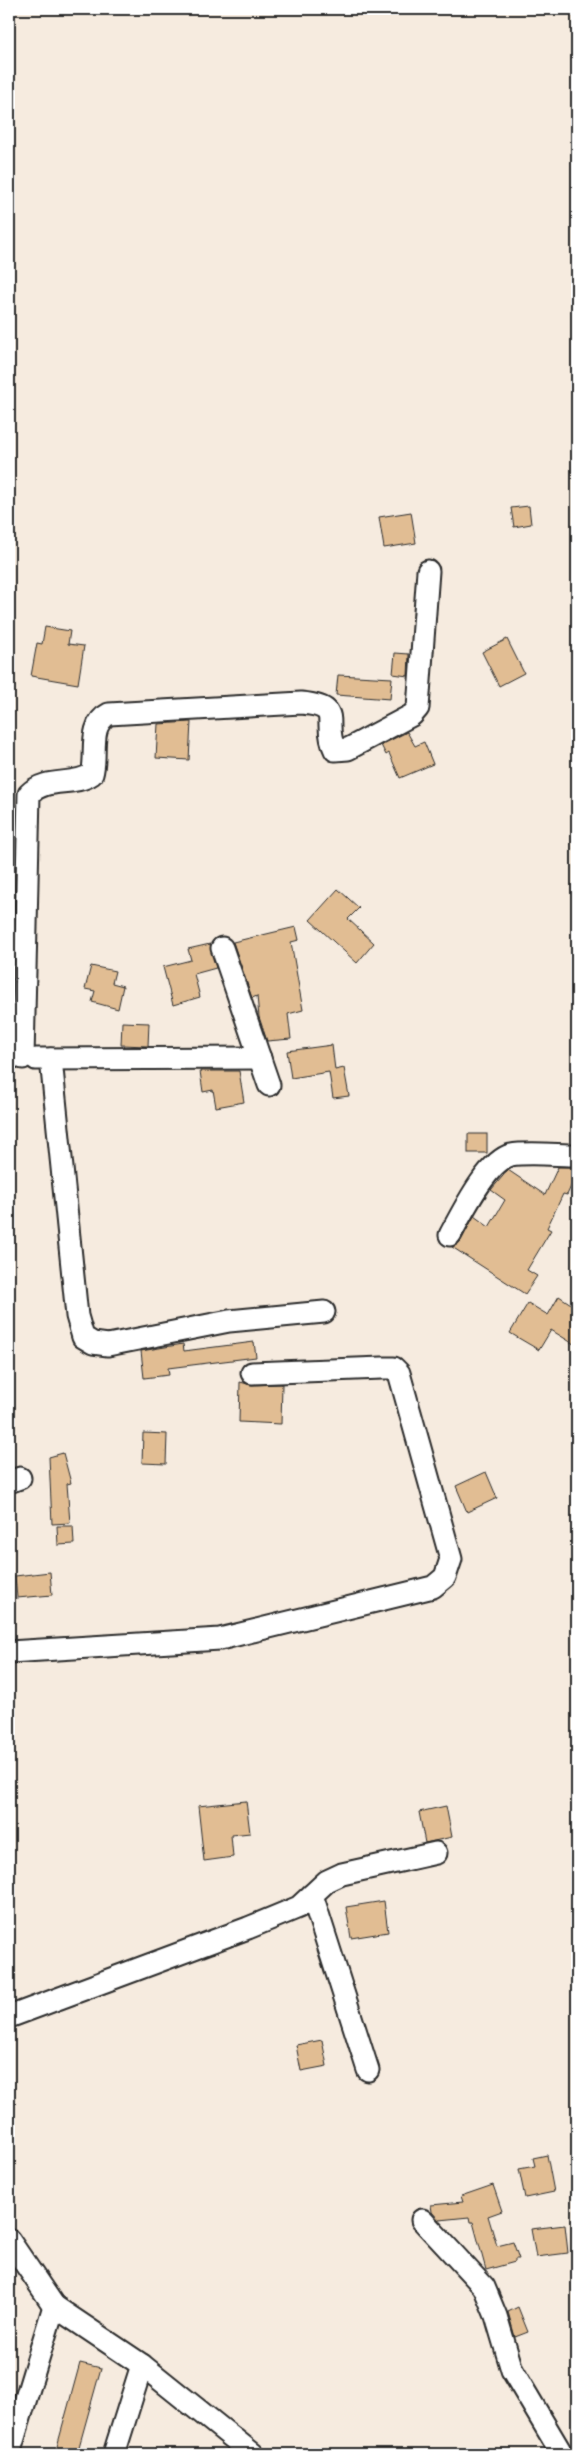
<svg xmlns="http://www.w3.org/2000/svg" width="586" height="2463" font-family="Sriracha,sans-serif">
  <rect width="100%" height="100%" fill="#f6ebdf"/>
  <filter id="ink" filterUnits="userSpaceOnUse"><feTurbulence type="fractalNoise" baseFrequency=".02" numOctaves="2"/><feDisplacementMap in="SourceGraphic" scale="10" xChannelSelector="R" yChannelSelector="G"/><feConvolveMatrix kernelMatrix="1 2 1 2 8 2 1 2 1" color-interpolation-filters="sRGB"/></filter>
  <g filter="url(#ink)">
    <g fill="#e1bd93" stroke="#2b2b2b">
      <polygon points="529,506 531,524 514,527 511,508"/>
      <polygon points="411,512 416,543 384,548 379,517"/>
      <polygon points="45,627 70,631 68,644 84,646 78,684 31,676 37,643 42,644"/>
      <polygon points="507,639 524,673 499,686 482,652"/>
      <polygon points="395,653 409,654 408,676 393,674"/>
      <polygon points="338,675 392,678 390,699 336,695"/>
      <polygon points="191,722 189,760 156,758 158,724"/>
      <polygon points="407,732 415,746 424,742 433,764 400,778 389,753 386,755 381,745"/>
      <polygon points="338,889 359,908 348,919 374,943 357,963 310,920"/>
      <polygon points="296,927 299,940 291,942 303,1010 288,1014 291,1039 267,1041 259,1017 257,996 252,998 233,942"/>
      <polygon points="210,944 216,968 194,974 200,997 173,1005 163,967 191,960 188,949"/>
      <polygon points="91,966 115,971 112,983 123,986 118,1009 92,1002 95,991 85,989"/>
      <polygon points="122,1022 149,1023 148,1046 121,1045"/>
      <polygon points="332,1045 335,1070 344,1068 349,1096 333,1098 329,1072 291,1078 287,1051"/>
      <polygon points="200,1071 239,1071 244,1102 216,1107 213,1090 203,1092"/>
      <rect x="468" y="1134" width="19" height="19"/>
      <polygon points="558,1167 577,1167 577,1173 567,1195 563,1194 547,1228 551,1230 527,1270 537,1276 525,1294 452,1247 461,1241 474,1216 489,1227 505,1200 491,1190 508,1170 545,1195"/>
      <polygon points="559,1296 577,1308 577,1346 551,1330 539,1350 510,1333 528,1303 548,1315"/>
      <polygon points="254,1342 256,1357 168,1368 169,1375 144,1378 141,1351 183,1344 184,1351"/>
      <polygon points="240,1382 252,1385 282,1384 281,1424 239,1422"/>
      <polygon points="143,1433 167,1434 166,1464 142,1463"/>
      <polygon points="63,1453 71,1483 67,1484 70,1523 52,1524 49,1457"/>
      <polygon points="486,1472 497,1498 467,1512 456,1486"/>
      <polygon points="57,1526 73,1526 74,1544 58,1545"/>
      <polygon points="50,1572 52,1595 17,1598 15,1576"/>
      <polygon points="246,1801 250,1833 231,1835 233,1857 204,1861 198,1806"/>
      <polygon points="446,1806 452,1837 425,1843 419,1812"/>
      <polygon points="384,1901 388,1932 351,1938 346,1907"/>
      <polygon points="322,2040 327,2066 301,2071 296,2045"/>
      <polygon points="547,2155 554,2192 525,2198 519,2169 535,2166 533,2158"/>
      <polygon points="493,2185 502,2211 488,2216 497,2246 513,2242 519,2259 515,2259 515,2262 486,2270 473,2222 470,2222 469,2217 439,2220 432,2212 431,2205 463,2202 461,2196"/>
      <polygon points="565,2225 568,2253 536,2257 531,2229"/>
      <polygon points="518,2307 528,2332 515,2337 508,2312"/>
      <polygon points="80,2363 101,2368 77,2454 55,2454"/>
    </g>
    <g fill="none" stroke-linecap="round" stroke-linejoin="round">
      <defs>
        <g id="minor">
          <polyline points="222,948 269,1085"/>
          <path d="M23,1058l6,-264c18,-18 44,-7 63,-20 6,-19 -5,-49 17,-60l192,-11c45,4 20,19 34,47l13,-1 64,-34 6,-7 10,-137"/>
          <polyline points="36,1059 260,1058"/>
          <polyline points="51,1059 77,1316 83,1337 93,1343 108,1345 229,1321 324,1312"/>
          <path d="M450,1235c11,-20 37,-74 61,-80 16,-3 48,0 66,0"/>
          <polyline points="9,1482 20,1478"/>
          <polyline points="9,1652 220,1639 433,1587 445,1577 451,1559 399,1373 394,1368 382,1368 252,1373"/>
          <polyline points="312,1895 368,2070"/>
          <polyline points="9,2017 248,1928 299,1907 327,1881 342,1874 436,1853"/>
          <polyline points="422,2220 484,2287 496,2316 512,2370 562,2454"/>
          <polyline points="9,2240 54,2306"/>
          <polyline points="9,2454 54,2306 142,2365 253,2454"/>
          <polyline points="114,2454 142,2365"/>
        </g>
      </defs>
      <use href="#minor" stroke="#2b2b2b" stroke-width="25"/>
      <use href="#minor" stroke="#fff" stroke-width="21"/>
    </g>
  </g>
  <rect width="586" height="2463" fill="none" stroke="#fff" stroke-width="30"/>
  <rect x="15" y="15" width="556" height="2433" fill="none" stroke="#2b2b2b" stroke-width="2" filter="url(#ink)"/>
</svg>
